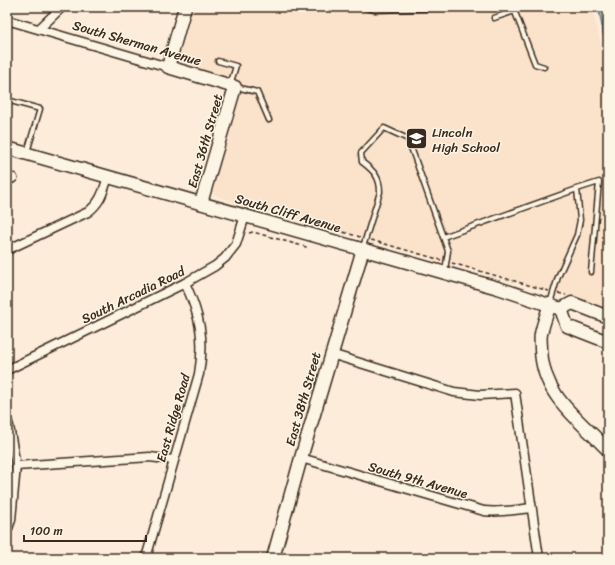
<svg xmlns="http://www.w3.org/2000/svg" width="615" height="565" font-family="Sriracha,sans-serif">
  <rect width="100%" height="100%" fill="#fcecd9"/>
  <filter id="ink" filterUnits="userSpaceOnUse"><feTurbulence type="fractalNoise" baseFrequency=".025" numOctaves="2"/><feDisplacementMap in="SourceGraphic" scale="8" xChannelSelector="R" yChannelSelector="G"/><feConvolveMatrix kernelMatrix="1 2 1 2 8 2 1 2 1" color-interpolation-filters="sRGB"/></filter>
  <g filter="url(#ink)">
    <g fill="#fbe2cb">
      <polygon points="194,7 592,7 603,53 608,92 608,308 220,197 214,194 213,191 213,186 243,83 177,63"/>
      <polygon points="602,434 608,436 608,558"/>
    </g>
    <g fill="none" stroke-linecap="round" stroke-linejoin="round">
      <polyline stroke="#6c909b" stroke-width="2.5" points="599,7 604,35 608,38"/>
      <defs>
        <g id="lane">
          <polyline points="363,7 375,10 442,8 446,7"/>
          <polyline points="513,7 535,64 544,67"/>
          <polyline points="494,18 515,11"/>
          <polyline points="218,61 236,66 230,85"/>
          <polyline points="236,87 257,92 269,120"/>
          <polyline points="7,100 40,109 27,152"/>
          <polyline points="443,237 577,189 599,182 591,272"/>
          <path d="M363,247l17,-55c0,-15 -6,-21 -18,-30l-1,-9 23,-25 24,11 40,112 -3,20"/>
          <polyline points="550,303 558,277 577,235 580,220 577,189"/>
        </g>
        <g id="street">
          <polyline points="7,20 168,67"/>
          <polyline points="39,29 62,7"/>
          <polyline points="7,181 13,178"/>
          <path d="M7,250l81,-38c13,-10 15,-20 20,-35"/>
          <polyline points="331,354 454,392 480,395 515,393 539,558"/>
          <polyline points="7,370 185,283 215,266 225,258 236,244 245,216"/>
          <polyline points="7,420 9,426 16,466 11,520 7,531"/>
          <path d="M301,458l183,53c16,2 31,-1 47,-3"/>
          <polyline points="16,466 150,457 173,460"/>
          <path d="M146,558l53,-184c6,-35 1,-59 -14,-91"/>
        </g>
        <g id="secondary">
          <polyline points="185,7 168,67 235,87 201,203"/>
          <polyline points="7,148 498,288 561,309 567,326 608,342"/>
          <path d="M550,304c-3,10 -7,20 -9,30 -1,4 0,10 0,15 1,47 38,70 67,101"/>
          <polyline points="561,309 572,303 608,317"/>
          <polyline points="273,558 301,458 363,249"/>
        </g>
      </defs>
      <use href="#lane" stroke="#3b2a1e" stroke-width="7"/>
      <use href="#street" stroke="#3b2a1e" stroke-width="11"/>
      <use href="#secondary" stroke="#3b2a1e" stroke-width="15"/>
      <g stroke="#3b2a1e" stroke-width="1.5" stroke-dasharray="4 3" stroke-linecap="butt">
        <polyline points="311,225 312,223 360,237"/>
        <polyline points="249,233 253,232 306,247 306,244"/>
        <polyline points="371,240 441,260"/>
        <polyline points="452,263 549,291"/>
        <polyline points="558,293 566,295"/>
      </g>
      <use href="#lane" stroke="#fcf5e5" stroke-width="4"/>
      <use href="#street" stroke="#fcf5e5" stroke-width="8"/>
      <use href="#secondary" stroke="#fcf5e5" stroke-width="12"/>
    </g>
  </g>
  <defs>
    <symbol id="school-square" viewBox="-11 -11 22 22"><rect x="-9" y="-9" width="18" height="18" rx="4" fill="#3b2a1e" stroke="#fcf5e5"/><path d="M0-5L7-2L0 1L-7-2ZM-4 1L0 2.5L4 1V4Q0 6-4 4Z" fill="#fff"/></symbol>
  </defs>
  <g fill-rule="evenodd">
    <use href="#school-square" x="404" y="126" width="25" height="25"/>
  </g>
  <g text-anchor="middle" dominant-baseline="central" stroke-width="3" stroke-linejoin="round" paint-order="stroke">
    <g font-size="13" fill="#3b2a1e" stroke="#fcf5e5">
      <text transform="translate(137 43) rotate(16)">South Sherman Avenue</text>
      <text transform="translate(205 141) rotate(-74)">East 36th Street</text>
      <text transform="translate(288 213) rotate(16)">South Cliff Avenue</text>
      <text transform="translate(133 295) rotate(-26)">South Arcadia Road</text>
      <text transform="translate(303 399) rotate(-74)">East 38th Street</text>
      <text transform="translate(173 418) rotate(-74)">East Ridge Road</text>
      <text transform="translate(418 480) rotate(16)">South 9th Avenue</text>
    </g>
    <g font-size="13" fill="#3b2a1e" stroke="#fcf5e5" text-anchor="start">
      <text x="432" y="132">Lincoln<tspan x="432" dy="15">High School</tspan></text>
    </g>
  </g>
  <rect width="615" height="565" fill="none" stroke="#fcf5e5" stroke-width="24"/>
  <rect x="12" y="12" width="591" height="541" fill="none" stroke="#3b2a1e" stroke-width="1.5" filter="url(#ink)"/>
  <path d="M24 535v6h122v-6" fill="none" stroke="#3b2a1e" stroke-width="2"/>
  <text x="30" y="535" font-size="12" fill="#3b2a1e" stroke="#fcf5e5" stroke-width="3" paint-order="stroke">100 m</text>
</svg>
